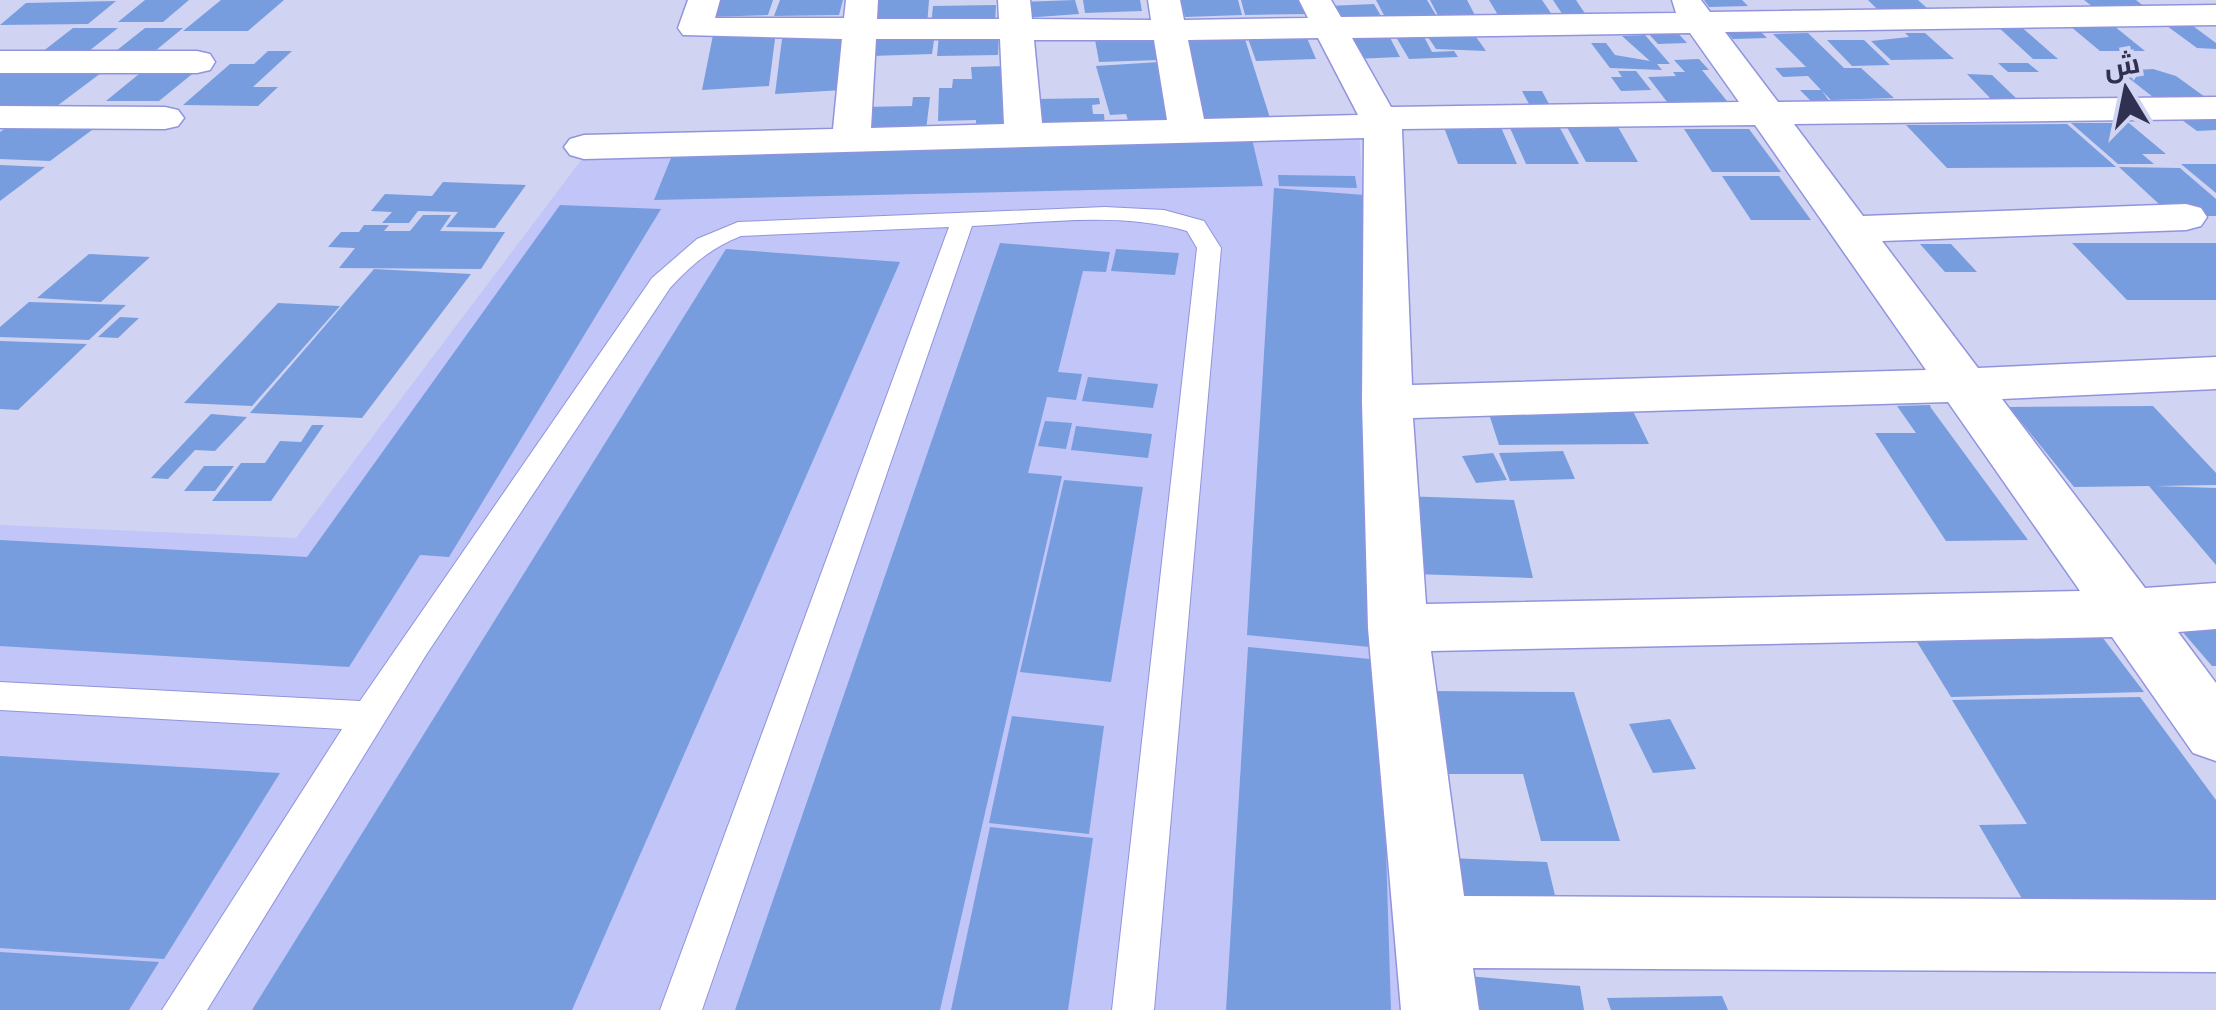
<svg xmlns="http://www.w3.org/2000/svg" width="2216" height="1010" font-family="'Titillium Web',Cairo,sans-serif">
  <rect width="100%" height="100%" fill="#d1d3f2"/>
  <polygon fill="#c1c5f7" points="1359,132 1414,1010 0,1010 0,525 296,538 585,155"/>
  <g fill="#779ddf">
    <polygon points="145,0 189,0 163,22 118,22"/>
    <polygon points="221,0 284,0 248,31 183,31"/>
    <polygon points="714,0 773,0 768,15 707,17"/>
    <polygon points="780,0 843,0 839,15 774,16"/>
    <polygon points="871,0 929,0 927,26 867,28"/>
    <polygon points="1075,0 1079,14 1024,18 1021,2"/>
    <polygon points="1083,0 1140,0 1142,11 1085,13"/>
    <polygon points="1181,0 1238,0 1242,15 1185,17"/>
    <polygon points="1241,0 1306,0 1310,14 1245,15"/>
    <polygon points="1376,0 1427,0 1440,22 1388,23"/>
    <polygon points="1430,0 1467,0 1479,23 1442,23"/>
    <polygon points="1489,0 1542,0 1555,19 1501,20"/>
    <polygon points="1553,0 1576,0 1590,21 1567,21"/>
    <polygon points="1704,0 1742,0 1748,6 1709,7"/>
    <polygon points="1868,0 1918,0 1938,18 1886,18"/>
    <polygon points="2084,0 2136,0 2150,11 2097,10"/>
    <polygon points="116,1 88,24 0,25 26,3"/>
    <polygon points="1374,4 1385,23 1336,24 1327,6"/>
    <polygon points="996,5 995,25 931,26 933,6"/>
    <polygon points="1996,25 2019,25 2058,59 2033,59"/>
    <polygon points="2070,26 2114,26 2145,51 2100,51"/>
    <polygon points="2167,26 2193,26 2216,43 2216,49 2197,48"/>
    <polygon points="73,28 118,28 89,51 42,52"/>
    <polygon points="145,28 183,28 155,51 116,51"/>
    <polygon points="1386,30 1400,57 1354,59 1342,31"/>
    <polygon points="776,31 769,86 702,90 713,35"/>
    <polygon points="1304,31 1316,59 1256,61 1246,33"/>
    <polygon points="1676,31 1687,43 1658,44 1647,32"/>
    <polygon points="1760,31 1767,38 1733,39 1726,32"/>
    <polygon points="1153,32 1159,60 1099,62 1094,34"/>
    <polygon points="935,33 932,54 871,56 875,34"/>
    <polygon points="999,33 998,55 937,56 939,35"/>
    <polygon points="1243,33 1271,121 1201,123 1184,35"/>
    <polygon points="1808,33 1844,68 1861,68 1894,98 1831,100 1822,91 1830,102 1812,102 1800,90 1821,90 1808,76 1783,77 1775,68 1806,67 1773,34"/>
    <polygon points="1905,33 1925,33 1954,59 1891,60 1871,41 1909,37"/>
    <polygon points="1474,34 1486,51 1436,49 1428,37"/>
    <polygon points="845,35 843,90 775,94 782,39"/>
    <polygon points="1423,35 1432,52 1454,51 1458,57 1409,59 1396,37"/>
    <polygon points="1645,35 1670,64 1657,64 1662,70 1610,68 1591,43 1606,43 1615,55 1650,61 1622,36"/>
    <polygon points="1827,40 1864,40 1890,65 1852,66"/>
    <polygon points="268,51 292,51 253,87 278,87 258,106 183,105 230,64 254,64"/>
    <polygon points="1699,59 1709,70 1702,70 1731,106 1671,107 1648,77 1676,76 1673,72 1685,72 1674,60"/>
    <polygon points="1159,62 1183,126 1131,130 1126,114 1110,115 1096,66"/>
    <polygon points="1998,63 2028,63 2039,72 2008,72"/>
    <polygon points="150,65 202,66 159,101 106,101"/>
    <polygon points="0,66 109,67 53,109 0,109"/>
    <polygon points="1007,66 1011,132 976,133 976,120 938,121 939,88 952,88 953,79 972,79 971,67"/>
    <polygon points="2153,69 2176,76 2205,97 2153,97 2126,76 2135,76 2131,72 2140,72 2136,70"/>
    <polygon points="1618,71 1636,71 1651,90 1621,91 1611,77 1622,77"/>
    <polygon points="1967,74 1992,75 2017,99 1991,99"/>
    <polygon points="1522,91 1542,91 1549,104 1529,104"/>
    <polygon points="913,97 930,97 926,130 859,132 864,107 912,106"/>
    <polygon points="1099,98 1100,104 1092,105 1093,114 1104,114 1105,127 1038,129 1037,99"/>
    <polygon points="2216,119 2216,130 2197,131 2182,120"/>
    <polygon points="2071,123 2129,123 2166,154 2142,154 2154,164 2118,164"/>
    <polygon points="2067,124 2116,167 1947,168 1906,125"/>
    <polygon points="1443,125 1500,125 1517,164 1458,164"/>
    <polygon points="7,127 92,130 50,161 0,159 0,132"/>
    <polygon points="1567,127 1618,127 1638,162 1586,162"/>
    <polygon points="1510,128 1560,128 1579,164 1526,164"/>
    <polygon points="1684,129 1749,129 1781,172 1712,172"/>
    <polygon points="1252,139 1263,186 654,200 673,153"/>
    <polygon points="2181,164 2216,164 2216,193"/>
    <polygon points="0,165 45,167 0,201"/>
    <polygon points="2119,167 2180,168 2216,199 2216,216 2172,216"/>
    <polygon points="1278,175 1355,176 1357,188 1279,186"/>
    <polygon points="1722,176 1779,176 1811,220 1751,220"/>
    <polygon points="443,182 526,185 495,228 446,227 458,212 418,211 409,223 382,223 392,212 371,211 385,194 432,196"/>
    <polygon points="1274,188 1364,195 1380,648 1247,635"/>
    <polygon points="560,205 661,209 449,557 420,555 349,667 0,646 0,540 307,557"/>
    <polygon points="423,215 451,215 440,231 505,232 481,269 339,268 355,248 328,247 341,232 359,232 364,225 389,225 384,231 410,231"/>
    <polygon points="1000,243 1110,252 1106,272 1083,271 1058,372 1082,374 1076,400 1047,397 1028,473 1062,476 940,1010 735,1010"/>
    <polygon points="2072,243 2216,243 2216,300 2127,300"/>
    <polygon points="1920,244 1951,244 1977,272 1945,272"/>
    <polygon points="726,249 900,262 572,1010 252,1010"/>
    <polygon points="1116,249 1179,253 1175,275 1111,271"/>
    <polygon points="89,254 150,257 101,302 37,298"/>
    <polygon points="374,269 471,274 362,418 250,413"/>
    <polygon points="29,302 126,305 89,340 0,337 0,327"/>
    <polygon points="278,303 340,306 252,406 184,403"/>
    <polygon points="120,317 139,318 118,338 98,337"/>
    <polygon points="0,341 87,344 18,410 0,409"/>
    <polygon points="1088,377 1158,384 1153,408 1082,401"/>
    <polygon points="1609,405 1630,405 1649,444 1499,445 1489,414 1612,413"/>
    <polygon points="1930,405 1931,408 2028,540 1946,541 1875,433 1916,433 1897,406"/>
    <polygon points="2153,406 2216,473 2216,485 2155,486 2216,488 2216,565 2149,486 2074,487 2009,407"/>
    <polygon points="211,414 247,417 215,451 195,450 168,479 151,478"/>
    <polygon points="1045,421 1072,423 1066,449 1038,446"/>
    <polygon points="312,425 324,425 271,501 212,501 241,463 265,463 280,441 301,442"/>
    <polygon points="1076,426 1152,434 1148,458 1071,450"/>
    <polygon points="1563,451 1575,479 1510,481 1499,453"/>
    <polygon points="1493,453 1507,480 1476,483 1462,456"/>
    <polygon points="204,466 234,466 215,491 184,491"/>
    <polygon points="1064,480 1143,487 1111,682 1020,672"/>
    <polygon points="1403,496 1514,500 1533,578 1414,574"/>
    <polygon points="2216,622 2216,666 2212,666 2175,623"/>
    <polygon points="2093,625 2144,692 1951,697 1909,629"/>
    <polygon points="1248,647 1380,660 1391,1010 1226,1010"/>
    <polygon points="1429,691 1574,692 1620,841 1541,841 1523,774 1447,774"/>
    <polygon points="2140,697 2216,800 2216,906 2028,909 1979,825 2027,824 1952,700"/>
    <polygon points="1012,716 1104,726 1089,834 989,823"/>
    <polygon points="1670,719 1696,769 1653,773 1629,724"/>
    <polygon points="0,756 280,773 164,959 0,948"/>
    <polygon points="990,827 1093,838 1068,1010 951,1010"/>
    <polygon points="1449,858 1547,862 1559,912 1456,908"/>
    <polygon points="0,952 159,962 129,1010 0,1010"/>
    <polygon points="1446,974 1580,986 1584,1010 1450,1010"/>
    <polygon points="1722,996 1728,1010 1611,1010 1607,998"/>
  </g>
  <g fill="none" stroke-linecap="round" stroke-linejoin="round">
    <defs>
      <path id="service" d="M1105,207l59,3 40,11 17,27 -67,762h-42l85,-762 -10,-17c-68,-20 -145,-8 -215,-5l-270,784h-42l289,-783 -208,9c-29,11 -50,29 -71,52l-244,367 -219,355h-45l180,-281 -342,-19v-28l360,19 292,-423 45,-39 41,-17z"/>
      <g id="minor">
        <path d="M688,0h32l-5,18h129l2,-18h32l-1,19h122l-1,-19h32l2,19 119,1 -3,-20h32l4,20 124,-2 -9,-18h32l10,17 335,-4 -4,-13h29l9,12 506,-7v20l-491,7 53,70 438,-5v22l-422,5 69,92 323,-12 15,4 6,9 -6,9 -15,4 -304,11 96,127 238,-11v32l-214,10 143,189 71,-5v46l-38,3 38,51v78l-23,-8 -81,-116 -681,14 33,245 752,4v72l-743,-4 6,42h-78l-33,-382 -6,-226 2,-264 -780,21 -14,-4 -6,-8 6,-8 14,-4 249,-6 9,-90 -159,-4 -5,-7zM1690,33l49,69 -348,5 -39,-69zM1318,38l40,77 -154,4 -16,-79zM876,39h124l4,85 -133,4zM1034,40h120l13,80 -125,3zM1755,125l171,245 -514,15 -10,-256zM1948,402l132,189 -654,13 -13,-186z"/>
        <polygon points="0,51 197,51 210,54 215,62 210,70 197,73 0,73"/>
        <polygon points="0,106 165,107 178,110 184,118 178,126 165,129 0,128"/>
      </g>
    </defs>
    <use href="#service" stroke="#9194dd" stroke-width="2"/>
    <use href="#minor" stroke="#9194dd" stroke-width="3"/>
    <use href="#service" fill="#fff" fill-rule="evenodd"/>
    <use href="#minor" fill="#fff" fill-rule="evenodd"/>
  </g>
  <g transform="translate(2126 90) rotate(350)" stroke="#d1d3f2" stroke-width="8" paint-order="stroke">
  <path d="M0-8L18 38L0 25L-18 38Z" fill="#303150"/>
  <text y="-15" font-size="28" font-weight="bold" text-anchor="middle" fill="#303150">ش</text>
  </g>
</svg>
